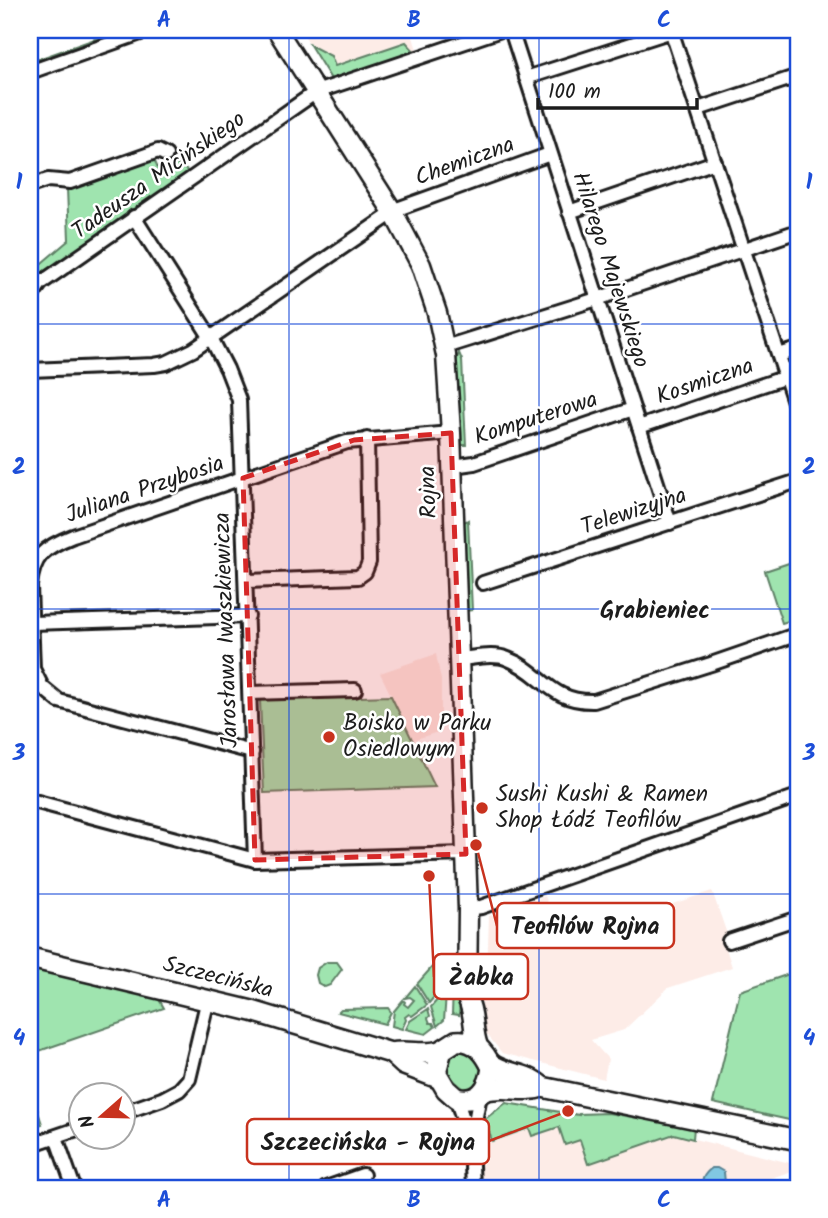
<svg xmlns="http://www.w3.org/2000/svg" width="828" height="1218" font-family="Kalam,sans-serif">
  <rect width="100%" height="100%" fill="#fff"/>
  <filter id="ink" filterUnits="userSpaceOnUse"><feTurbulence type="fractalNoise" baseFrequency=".0143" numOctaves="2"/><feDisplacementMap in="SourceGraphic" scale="14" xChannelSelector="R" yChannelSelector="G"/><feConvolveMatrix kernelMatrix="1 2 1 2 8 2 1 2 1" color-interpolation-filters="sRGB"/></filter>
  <g filter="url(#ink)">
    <g fill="#fdece7">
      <polygon points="301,30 411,30 417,50 331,79"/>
      <polygon points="436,654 441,680 441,731 413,740 380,673"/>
      <polygon points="712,891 727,934 722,936 732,967 668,988 624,1030 591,1040 608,1059 604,1079 502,1053 481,1027 480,1009 487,974 489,916 545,896 560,935 613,917 615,923"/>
      <polygon points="559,1127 580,1140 588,1164 674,1134 798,1165 798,1169 741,1188 480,1188 480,1145 529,1128 533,1136"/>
    </g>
    <g fill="#9fe4af" stroke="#5e8066" stroke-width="2">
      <polygon points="120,30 124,30 121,36 30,67 30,62"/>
      <polygon points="406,42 416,53 334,84 310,45 331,56 335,66"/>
      <polygon points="153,156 159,172 176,164 191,173 41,278 30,275 30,273 69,240 67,188"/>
      <polygon points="459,353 462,360 466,445 459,445 455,363"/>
      <polygon points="468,520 472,610 464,611 461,524"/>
      <polygon points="798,560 798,618 782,623 765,571"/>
      <polygon points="391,696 435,787 264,793 260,700"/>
      <polygon points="327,962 337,962 342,969 330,985 325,987 318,983 316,975 318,968"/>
      <polygon points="443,964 447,969 446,992 440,993 438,991 433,994 434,997 429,1003 417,984 433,966"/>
      <path d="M454,965c12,13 6,33 5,50l-7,-1z"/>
      <polygon points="30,968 157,996 164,1008 30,1054"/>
      <polygon points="798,971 798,1122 713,1103 740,991"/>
      <polygon points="415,986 427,1005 412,1016 409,1014 405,1017 406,1020 402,1029 392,1026 394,1011 403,1000 405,1002 404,1004 408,1007 414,1000 410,997 405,998"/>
      <polygon points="446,995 444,1020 437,1026 431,1007 438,999"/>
      <polygon points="388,1008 391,1012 385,1024 338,1012 341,1009"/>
      <polygon points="428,1009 430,1016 428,1018 430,1023 433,1023 435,1027 426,1034 406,1029 410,1021"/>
      <path d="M456,1051c17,-2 19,11 29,21 -14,35 -27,11 -42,-3l5,-13z"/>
      <polygon points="33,1096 42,1124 30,1127 30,1097"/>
      <polygon points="506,1103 579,1115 579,1114 608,1113 694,1127 693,1139 674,1134 588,1164 580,1140 565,1145 559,1127 532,1136 529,1128 492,1141 485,1119"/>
    </g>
    <path fill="#81c8e2" stroke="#598393" stroke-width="2" d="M712,1168h5l7,4 1,11 -3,5h-18c-4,-8 1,-15 8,-20z"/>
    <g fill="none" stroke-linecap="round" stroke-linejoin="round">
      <defs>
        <g id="street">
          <polyline points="511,30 670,523"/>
          <polyline points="671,30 798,414"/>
          <polyline points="30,72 149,30"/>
          <polyline points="526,78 672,31"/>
          <polyline points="698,109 798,76"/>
          <polyline points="30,186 48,180 70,182 158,151 166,155"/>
          <polyline points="569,212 715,162"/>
          <polyline points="134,217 211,338 227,369 239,400 255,860"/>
          <polyline points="30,298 41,283 316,92 501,30"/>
          <polyline points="445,347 597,299 798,231"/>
          <polyline points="779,355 798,349"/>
          <polyline points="30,370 154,365 166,363 193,350 400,208 550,154"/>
          <polyline points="639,427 786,377"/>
          <polyline points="453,466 474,463 633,409"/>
          <polyline points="247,581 358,577 365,572 369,562 367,439"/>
          <polyline points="483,583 798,481"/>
          <polyline points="32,623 248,616"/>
          <path d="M459,659c15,-1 35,-6 49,0 34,13 41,43 86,42l117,-37 87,-30"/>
          <polyline points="250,693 355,690"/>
          <path d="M252,752l-193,-51 -17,-14 -9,-18 -3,-83c3,-31 15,-39 43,-50l274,-94 104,-9"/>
          <polyline points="30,800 255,860 466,854"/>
          <polyline points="468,909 481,907 798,796"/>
          <polyline points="729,941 798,918"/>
          <polyline points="456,1098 471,1143 473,1188"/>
          <polyline points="122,1113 162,1099 179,1090 189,1079 208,999"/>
          <polyline points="56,1137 74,1188"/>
          <polyline points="471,1143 480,1095"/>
          <polyline points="30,1145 80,1128"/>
          <polyline points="326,1188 363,1175"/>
        </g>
        <path id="secondary" d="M277,30l116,182 28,53 16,48 9,42 5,78 17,476 -1,89c8,14 5,33 11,48"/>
        <g id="primary">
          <path d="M30,958l222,53 139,42c18,-4 34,4 51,-3"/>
          <path d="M456,1041c18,-2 29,11 36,27 -3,20 -13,36 -36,30l-10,-9 -10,-17 6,-22z"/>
          <polyline points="391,1053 404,1065 438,1078"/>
          <path d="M490,1063c16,13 36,8 52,24l256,53"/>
          <path d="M484,1091c20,-7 39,3 58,-4"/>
        </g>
      </defs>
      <use href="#street" stroke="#1c1c1c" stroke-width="18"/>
      <use href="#secondary" stroke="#1c1c1c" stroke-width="23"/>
      <use href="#primary" stroke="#1c1c1c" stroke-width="24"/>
      <use href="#street" stroke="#fff" stroke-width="12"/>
      <use href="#secondary" stroke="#fff" stroke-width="18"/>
      <use href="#primary" stroke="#fff" stroke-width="19"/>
    </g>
  </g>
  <path fill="#d62828" fill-opacity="0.2" stroke="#d62828" stroke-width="5" stroke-dasharray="14 9" stroke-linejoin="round" d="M451,433l15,421 -211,6 -12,-382 111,-38z"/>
  <path fill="none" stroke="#1d4ed8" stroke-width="2" stroke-opacity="0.55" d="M289,30v1158M539,30v1158M30,324h768M30,609h768M30,894h768"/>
  <g fill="#c8321e" stroke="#fff" stroke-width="2.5">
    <circle cx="329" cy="737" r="7"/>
    <circle cx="482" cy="808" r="7"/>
  </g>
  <g text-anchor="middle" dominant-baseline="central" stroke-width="5" stroke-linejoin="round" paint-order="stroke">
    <g font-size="23" fill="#1c1c1c" stroke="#fff">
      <text transform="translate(465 162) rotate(-20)">Chemiczna</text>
      <text transform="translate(159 176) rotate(-35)">Tadeusza Micińskiego</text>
      <text transform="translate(610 270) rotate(72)">Hilarego Majewskiego</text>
      <text transform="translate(705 382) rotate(-19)">Kosmiczna</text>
      <text transform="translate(536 419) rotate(-18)">Komputerowa</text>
      <text transform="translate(145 490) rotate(-19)">Juliana Przybosia</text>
      <text transform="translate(429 492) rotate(-92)">Rojna</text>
      <text transform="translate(634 512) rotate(-18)">Telewizyjna</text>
      <text transform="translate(227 630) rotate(-92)">Jarosława Iwaszkiewicza</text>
      <text transform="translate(218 978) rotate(14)">Szczecińska</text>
    </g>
    <g font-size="23" fill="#1c1c1c" stroke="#fff" text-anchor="start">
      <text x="343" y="724">Boisko w Parku<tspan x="343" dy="26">Osiedlowym</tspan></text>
      <text x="496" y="795">Sushi Kushi &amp; Ramen<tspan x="496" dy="26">Shop Łódź Teofilów</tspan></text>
    </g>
    <g font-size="24" font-weight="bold" fill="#1c1c1c" stroke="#fff">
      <text x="655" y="611">Grabieniec</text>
    </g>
  </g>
  <path fill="none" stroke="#c8321e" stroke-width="2.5" d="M476 845L497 926M429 876L434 977M568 1111L489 1141"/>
  <g fill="#c8321e" stroke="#fff" stroke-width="2.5">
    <circle cx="476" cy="845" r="7"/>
    <circle cx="429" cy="876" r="7"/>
    <circle cx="568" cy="1111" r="7"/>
  </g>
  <g fill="#fff" stroke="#c8321e" stroke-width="2.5">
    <rect x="497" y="903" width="177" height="45" rx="7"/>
    <rect x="434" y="954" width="94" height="45" rx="7"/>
    <rect x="247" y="1119" width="242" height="45" rx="7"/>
  </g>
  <g font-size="24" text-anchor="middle" font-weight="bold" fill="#1c1c1c">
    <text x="585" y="934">Teofilów Rojna</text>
    <text x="481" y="985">Żabka</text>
    <text x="368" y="1150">Szczecińska - Rojna</text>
  </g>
  <rect width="828" height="1218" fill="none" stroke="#fff" stroke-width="77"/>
  <g transform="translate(102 1116) rotate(250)"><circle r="33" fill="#ffffff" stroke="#a4a4a4" stroke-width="2"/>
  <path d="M0-5L12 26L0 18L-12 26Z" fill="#c8321e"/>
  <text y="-10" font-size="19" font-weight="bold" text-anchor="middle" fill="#1c1c1c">N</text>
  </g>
  <path d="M538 98v10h159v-10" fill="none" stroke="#1c1c1c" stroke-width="3.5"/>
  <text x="548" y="98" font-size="21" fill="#1c1c1c" stroke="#ffffff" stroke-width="5" paint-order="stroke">100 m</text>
  <rect x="38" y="38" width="752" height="1142" fill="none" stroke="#1d4ed8" stroke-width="2.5"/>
  <g font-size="23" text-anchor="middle" font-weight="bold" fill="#1d4ed8">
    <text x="164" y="27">A</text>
    <text x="414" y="27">B</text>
    <text x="664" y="27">C</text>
    <text x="19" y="189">1</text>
    <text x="809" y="189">1</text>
    <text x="19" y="474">2</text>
    <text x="809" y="474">2</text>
    <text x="19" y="760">3</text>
    <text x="809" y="760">3</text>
    <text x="19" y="1045">4</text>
    <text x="809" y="1045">4</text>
    <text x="164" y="1207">A</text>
    <text x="414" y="1207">B</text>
    <text x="664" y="1207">C</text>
  </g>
</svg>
